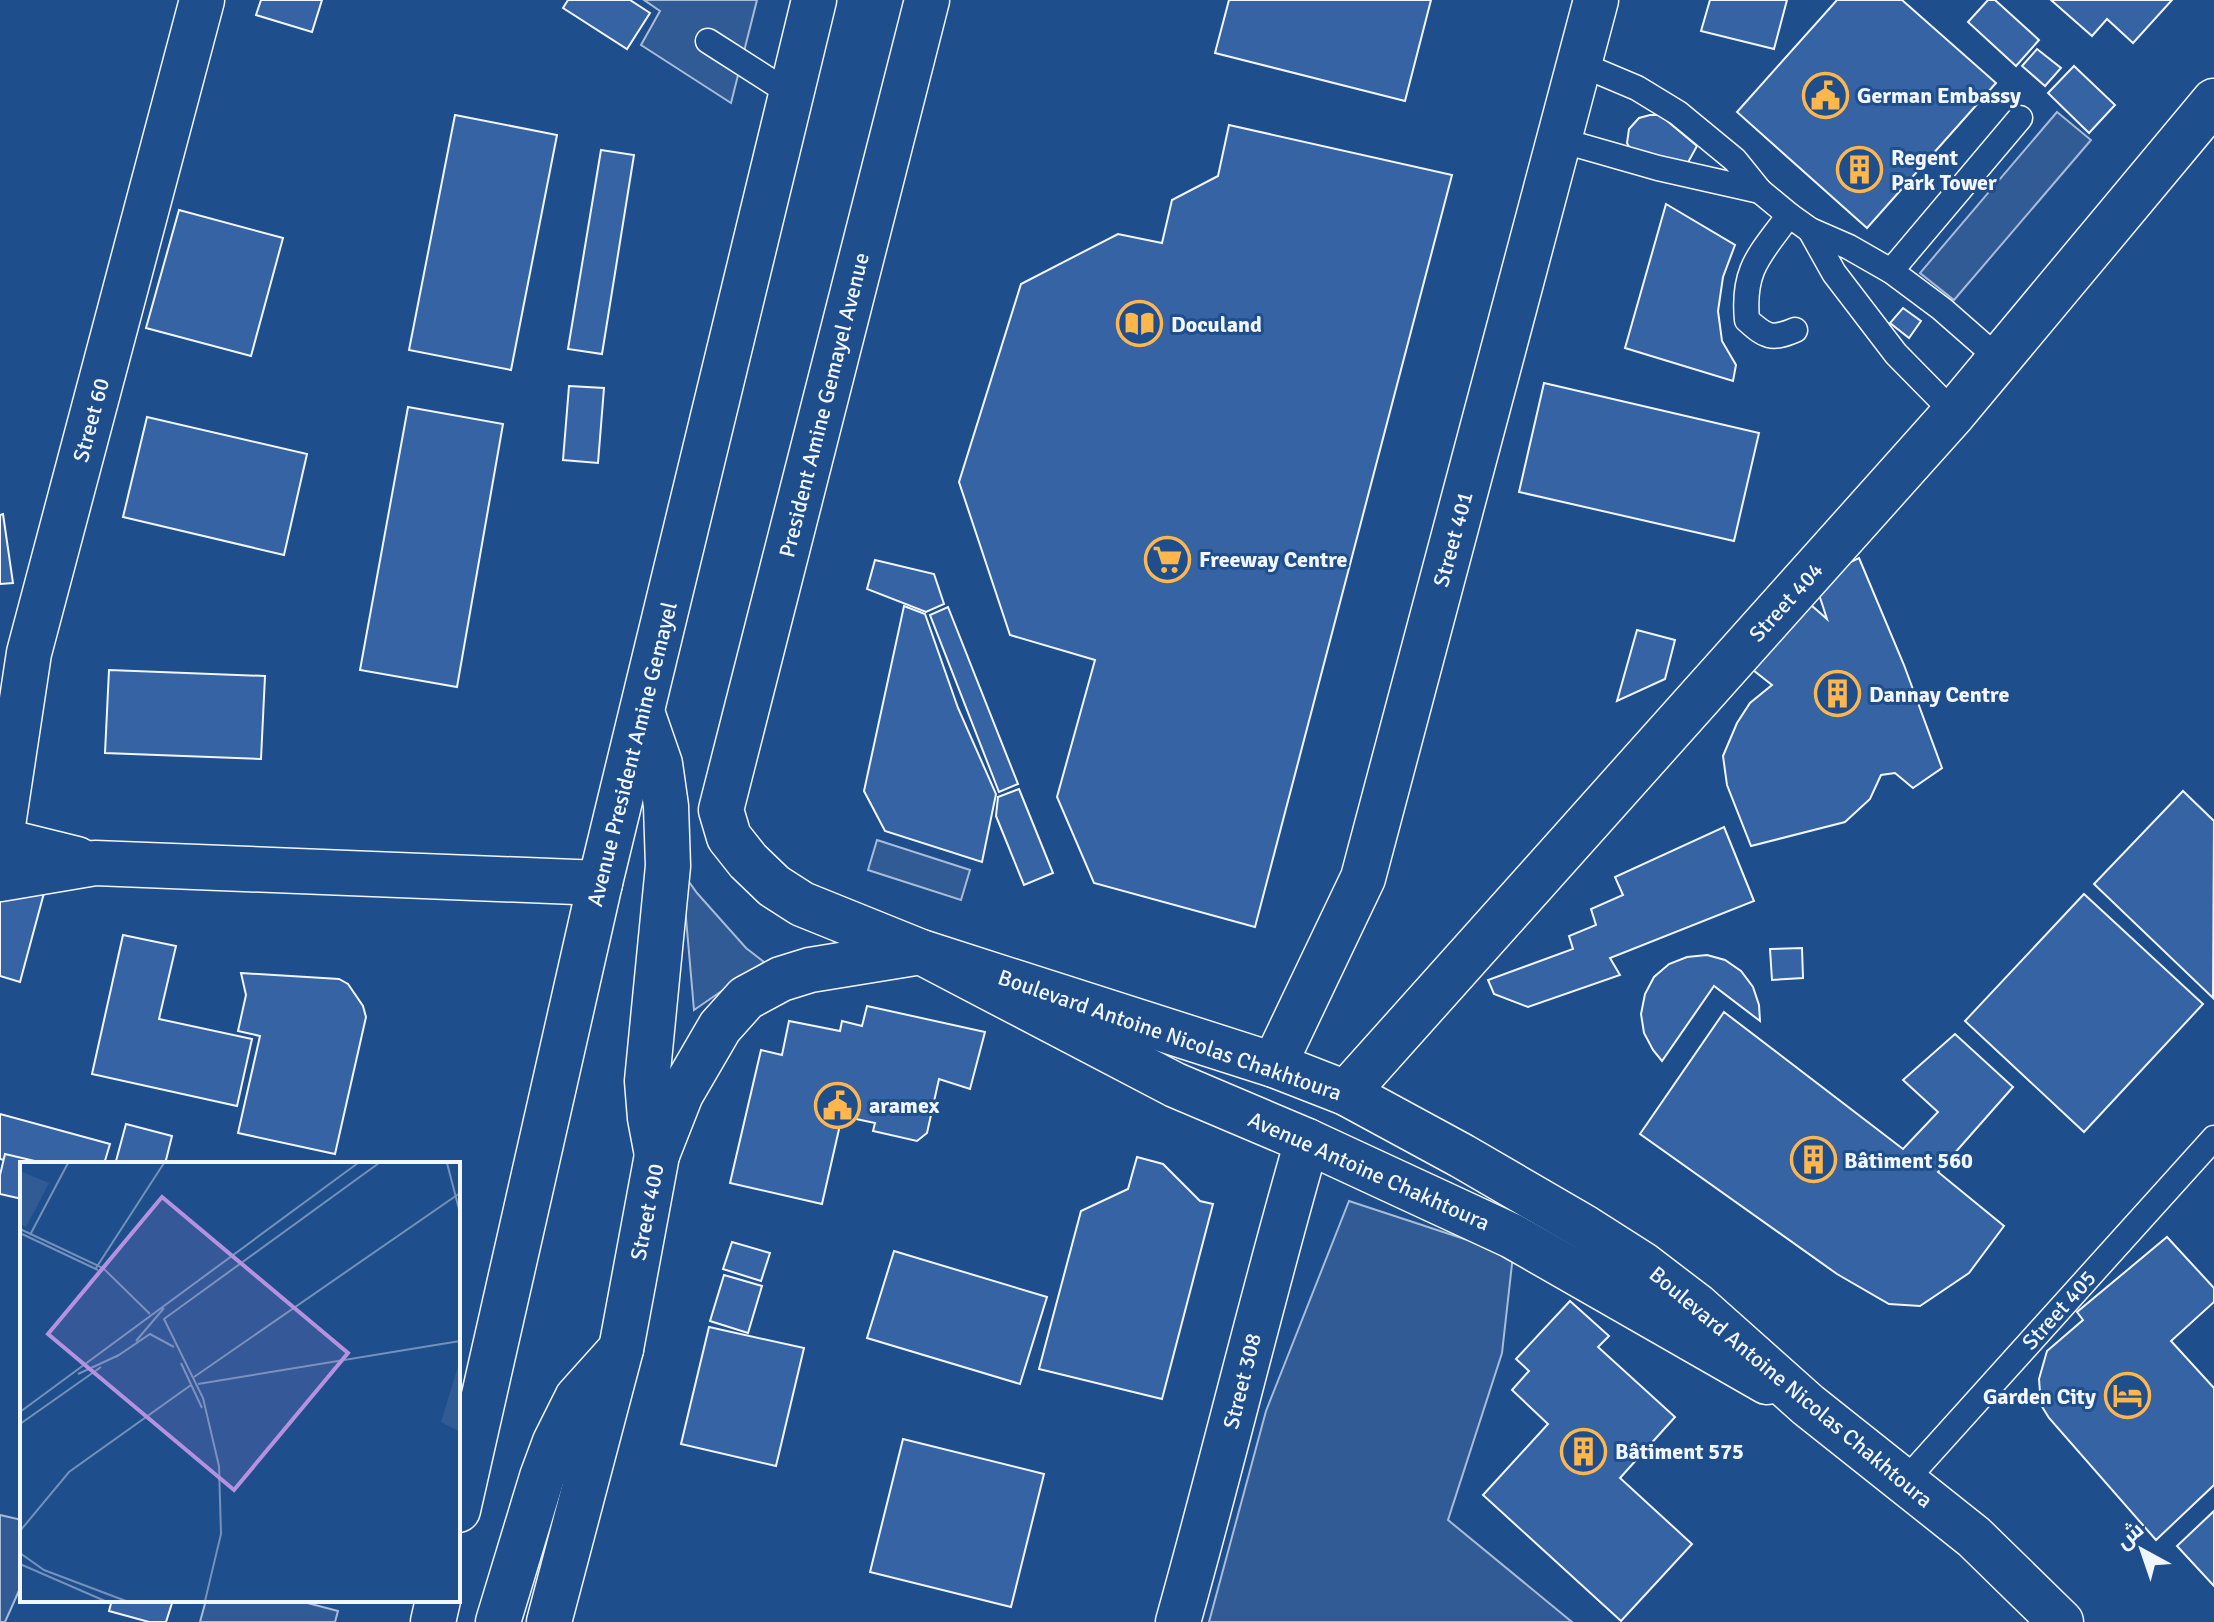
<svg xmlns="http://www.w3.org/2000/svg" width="2214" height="1622" font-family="Signika,Cairo,sans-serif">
  <rect width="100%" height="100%" fill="#1f4e8c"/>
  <g fill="#305b95" stroke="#a8bbd7" stroke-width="2">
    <polygon points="644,0 757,0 731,103 641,45 660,11"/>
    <polygon points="2057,112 2091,140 1954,300 1920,273"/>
    <polygon points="877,840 970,870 961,900 868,870"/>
    <polygon points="682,872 697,893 746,948 764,962 694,1010"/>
    <polygon points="1349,1201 1513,1255 1502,1353 1448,1520 1572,1622 1209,1622 1266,1411"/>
    <polygon points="0,1515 22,1520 22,1584 5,1622 0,1622"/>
    <polygon points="206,1600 296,1600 338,1611 335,1622 200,1622"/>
  </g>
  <g fill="#3563a3" stroke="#f2f6ff" stroke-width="2">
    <polygon points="261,0 322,0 312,32 256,15"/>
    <polygon points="568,0 630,0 650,13 627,49 563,8"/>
    <polygon points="1229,0 1431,0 1405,101 1215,53"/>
    <polygon points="1710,0 1787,0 1774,49 1701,31"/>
    <polygon points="1837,0 1902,0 1996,83 1867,228 1737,112"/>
    <polygon points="1988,0 1995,0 2039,40 2016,66 1968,22"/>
    <polygon points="2051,0 2172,0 2133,43 2107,19 2092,36"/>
    <polygon points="2037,49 2061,68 2045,86 2022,66"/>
    <polygon points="2074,66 2115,105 2089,133 2048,93"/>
    <polygon points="455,115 557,135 511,370 409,350"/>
    <polygon points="1650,115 1660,115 1697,146 1686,166 1634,156 1627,143 1629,129 1639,118"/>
    <polygon points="1229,125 1452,175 1255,927 1094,883 1057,797 1095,660 1010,635 959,482 1021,284 1118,234 1162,243 1172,200 1218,176"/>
    <polygon points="601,150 634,155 602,354 568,349"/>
    <polygon points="1666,204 1735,245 1723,277 1718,311 1722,341 1736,365 1733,381 1625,348"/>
    <polygon points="179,210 283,238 251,356 146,328"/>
    <polygon points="1903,308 1921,321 1909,338 1890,323"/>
    <polygon points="1544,383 1759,433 1734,541 1519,492"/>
    <polygon points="569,386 604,388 598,463 563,460"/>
    <polygon points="408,407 503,424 457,687 360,670"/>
    <polygon points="147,417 307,454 284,555 123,517"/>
    <polygon points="3,514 13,583 0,584 0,515"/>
    <polygon points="1859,558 1904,665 1942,768 1913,788 1895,773 1881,775 1870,799 1845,822 1751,846 1727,785 1723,756 1737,723 1750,703 1772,685 1748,666 1803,598 1827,619 1814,579"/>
    <polygon points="875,560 934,574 944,604 926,612 867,589"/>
    <polygon points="904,606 925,614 958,708 996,794 982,862 885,831 864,791"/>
    <polygon points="948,607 1018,784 999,792 930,615"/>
    <polygon points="1637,630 1675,640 1665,679 1617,701"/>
    <polygon points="109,670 265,676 261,759 105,753"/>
    <polygon points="1019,789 1053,873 1024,885 996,816 998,797"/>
    <polygon points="2183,791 2214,821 2213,998 2094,884"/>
    <polygon points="1724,827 1754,901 1610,958 1620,975 1528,1007 1494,994 1488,980 1573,949 1569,936 1596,925 1591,909 1623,895 1615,877"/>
    <polygon points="44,893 20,982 0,976 0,897"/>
    <polygon points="2084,894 2203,1004 2084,1132 1965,1021"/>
    <polygon points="123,935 176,946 159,1019 252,1039 237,1106 92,1074"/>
    <polygon points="1802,948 1803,978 1772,980 1770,949"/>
    <polygon points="1707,955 1725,960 1741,971 1753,987 1759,1005 1760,1021 1714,986 1662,1061 1653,1050 1644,1033 1641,1014 1645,994 1654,977 1669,964 1687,957"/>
    <polygon points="241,973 339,979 348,984 363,1006 366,1017 335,1154 238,1133 260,1036 238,1031 246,995"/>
    <polygon points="867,1006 985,1032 970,1089 939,1079 927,1133 917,1141 873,1131 875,1123 842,1116 822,1204 730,1183 761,1050 782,1055 789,1021 840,1031 842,1021 862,1026"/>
    <polygon points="1724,1012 1903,1149 1938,1112 1903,1080 1955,1034 2013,1087 1938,1172 2004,1226 1969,1273 1920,1306 1889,1304 1837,1274 1640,1134"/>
    <polygon points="0,1114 110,1144 104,1164 22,1165 0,1159"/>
    <polygon points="126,1124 172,1136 165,1164 125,1164 116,1161"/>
    <polygon points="5,1154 35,1161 35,1164 22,1164 22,1199 0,1194 0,1175"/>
    <polygon points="1137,1157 1163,1164 1200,1201 1213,1204 1162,1399 1039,1369 1081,1211 1128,1189"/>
    <polygon points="2167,1237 2214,1288 2214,1302 2171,1341 2214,1388 2214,1485 2156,1540 2049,1418 2041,1405 2039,1379 2047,1351 2083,1320 2077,1312"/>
    <polygon points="732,1242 770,1253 761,1281 723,1269"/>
    <polygon points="894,1251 1047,1297 1020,1384 867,1338"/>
    <polygon points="724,1275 762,1286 748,1333 710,1321"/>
    <polygon points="1570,1301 1609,1336 1598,1347 1675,1417 1620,1478 1692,1544 1621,1621 1483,1495 1548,1424 1512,1390 1529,1371 1516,1359"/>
    <polygon points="709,1327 804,1348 776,1466 681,1444"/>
    <polygon points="903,1439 1044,1474 1011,1607 870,1572"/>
    <polygon points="2214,1511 2214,1586 2177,1546"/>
    <polygon points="112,1600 173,1600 166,1622 149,1622 109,1611"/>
  </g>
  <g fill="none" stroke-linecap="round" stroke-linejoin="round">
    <defs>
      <g id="lane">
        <polyline points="708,41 791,94"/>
        <polyline points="1580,64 1637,88 1678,113 1735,160 1760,191 1789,215 1810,230 1849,247 1891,271 1942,309 1999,359"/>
        <polyline points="1560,140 1658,168 1760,191"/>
        <path d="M1789,215c-28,39 -47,53 -42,105 19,17 24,20 48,10"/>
        <polyline points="1810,230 1834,273 1896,354 1954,413"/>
        <polyline points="1891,271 2020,118"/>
        <polyline points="1904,1482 2214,1138"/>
      </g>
      <polyline id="street" points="0,845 29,653 202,0"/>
      <g id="secondary">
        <polyline points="0,840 77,859"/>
        <polyline points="0,879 95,863 600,883"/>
        <polyline points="1274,1065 1363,878 1596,0"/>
        <polyline points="1346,1093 1954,413 2214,101"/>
        <polyline points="549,1622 621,1349 657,1155 681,1094 720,1027 746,998 781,979 810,970 921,952 1175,1085 1307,1141 1512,1236 1767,1382"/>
        <path d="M1178,1622c45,-160 83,-322 129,-481"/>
      </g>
      <g id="highway">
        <polyline points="927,0 721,810 729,837 748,861 774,886 802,904 921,952 1274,1065 1346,1093 1462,1156 1584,1227 1642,1264 1697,1306 1808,1405 1974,1537 2061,1622"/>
        <polyline points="642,712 660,764 666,806 668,866 647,1081 650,1118 657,1155"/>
        <polyline points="458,1510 600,883 814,0"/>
        <polyline points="433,1622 438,1600"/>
        <polyline points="498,1622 542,1477 555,1442 577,1398 621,1349"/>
      </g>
    </defs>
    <use href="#lane" stroke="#f2f6ff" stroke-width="27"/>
    <use href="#street" stroke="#f2f6ff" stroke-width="47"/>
    <use href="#secondary" stroke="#f2f6ff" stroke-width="47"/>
    <use href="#highway" stroke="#f2f6ff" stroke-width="47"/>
    <use href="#lane" stroke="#1f4e8c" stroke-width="24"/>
    <use href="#street" stroke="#1f4e8c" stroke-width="44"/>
    <use href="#secondary" stroke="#1f4e8c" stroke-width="44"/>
    <use href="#highway" stroke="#1f4e8c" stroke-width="44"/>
  </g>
  <defs>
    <symbol id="civic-ring" viewBox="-11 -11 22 22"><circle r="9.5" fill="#1f4e8c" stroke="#ffb74d" stroke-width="1.5"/><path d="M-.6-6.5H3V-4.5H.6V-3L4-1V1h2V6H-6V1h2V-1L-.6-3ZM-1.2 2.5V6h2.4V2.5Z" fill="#ffb74d"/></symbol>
    <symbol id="building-ring" viewBox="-11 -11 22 22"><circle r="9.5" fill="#1f4e8c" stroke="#ffb74d" stroke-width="1.5"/><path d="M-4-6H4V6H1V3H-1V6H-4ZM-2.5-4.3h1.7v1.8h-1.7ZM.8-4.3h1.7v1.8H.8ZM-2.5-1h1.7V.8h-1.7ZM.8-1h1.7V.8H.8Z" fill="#ffb74d"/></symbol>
    <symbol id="library-ring" viewBox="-11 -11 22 22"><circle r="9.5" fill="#1f4e8c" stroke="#ffb74d" stroke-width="1.5"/><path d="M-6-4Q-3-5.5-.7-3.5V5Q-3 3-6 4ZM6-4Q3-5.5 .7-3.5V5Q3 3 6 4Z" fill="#ffb74d"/></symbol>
    <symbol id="supermarket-ring" viewBox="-11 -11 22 22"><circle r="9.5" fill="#1f4e8c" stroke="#ffb74d" stroke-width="1.5"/><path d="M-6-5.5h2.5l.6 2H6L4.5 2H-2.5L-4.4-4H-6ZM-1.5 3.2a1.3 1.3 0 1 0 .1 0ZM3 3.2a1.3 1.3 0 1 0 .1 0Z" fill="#ffb74d"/></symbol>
    <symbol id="hotel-ring" viewBox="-11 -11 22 22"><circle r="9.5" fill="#1f4e8c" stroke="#ffb74d" stroke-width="1.5"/><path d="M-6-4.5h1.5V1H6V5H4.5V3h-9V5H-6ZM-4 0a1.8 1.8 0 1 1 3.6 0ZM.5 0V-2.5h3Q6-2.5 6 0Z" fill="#ffb74d"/></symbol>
  </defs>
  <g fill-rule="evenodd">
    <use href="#civic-ring" x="1800" y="70" width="51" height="51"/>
    <use href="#building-ring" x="1834" y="144" width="51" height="51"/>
    <use href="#library-ring" x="1114" y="298" width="51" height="51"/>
    <use href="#supermarket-ring" x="1142" y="534" width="51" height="51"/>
    <use href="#building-ring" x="1812" y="668" width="51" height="51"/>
    <use href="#civic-ring" x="812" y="1080" width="51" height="51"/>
    <use href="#building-ring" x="1788" y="1134" width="51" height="51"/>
    <use href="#hotel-ring" x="2102" y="1370" width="51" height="51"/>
    <use href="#building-ring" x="1558" y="1426" width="51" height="51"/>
  </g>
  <g text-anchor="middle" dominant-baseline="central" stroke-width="6" stroke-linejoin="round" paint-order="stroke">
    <g font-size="22" font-weight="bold" fill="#f2f6ff" stroke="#1f4e8c" text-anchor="start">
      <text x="1857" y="95">German Embassy</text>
      <text x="1891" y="157">Regent<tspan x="1891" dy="25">Park Tower</tspan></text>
      <text x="1171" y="324">Doculand</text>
      <text x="1199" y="559">Freeway Centre</text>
      <text x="1869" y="694">Dannay Centre</text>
      <text x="869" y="1105">aramex</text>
      <text x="1844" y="1160">Bâtiment 560</text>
      <text x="2096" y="1396" text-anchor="end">Garden City</text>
      <text x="1615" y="1451">Bâtiment 575</text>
    </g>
    <g font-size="22" fill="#f2f6ff" stroke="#1f4e8c">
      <text transform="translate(824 405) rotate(-76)">President Amine Gemayel Avenue</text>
      <text transform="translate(91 420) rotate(-75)">Street 60</text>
      <text transform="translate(1453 539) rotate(-75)">Street 401</text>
      <text transform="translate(1786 602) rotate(-48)">Street 404</text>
      <text transform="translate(632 754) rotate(-76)">Avenue President Amine Gemayel</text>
      <text transform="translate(1170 1035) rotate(19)">Boulevard Antoine Nicolas Chakhtoura</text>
      <text transform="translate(1369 1171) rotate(24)">Avenue Antoine Chakhtoura</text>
      <text transform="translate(647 1212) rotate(-79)">Street 400</text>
      <text transform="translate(2059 1310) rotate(-48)">Street 405</text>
      <text transform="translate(1242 1381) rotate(-76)">Street 308</text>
      <text transform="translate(1791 1387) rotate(40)">Boulevard Antoine Nicolas Chakhtoura</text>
    </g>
  </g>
  <g transform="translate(20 1162)">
    <rect width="440" height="440" fill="#1f4e8c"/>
    <path d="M0,9l29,12 -23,44 -6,-3zM440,198v72l-19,-10z" fill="#305b95"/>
    <path fill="none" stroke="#7391ba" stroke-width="2" d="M427,1l13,50M0,67l83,39 47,46M2,72l76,36M10,73l38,-72M76,106l68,-105M116,179l28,-33M96,195l34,-23 24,13M161,201l21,45M58,212l41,-19M174,215l266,-184M178,222l262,-43M0,250l338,-249M0,262l81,-57M0,369l49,-59 122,-87M0,391l24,17 82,31M0,402l85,37M185,439l16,-67 -2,-68 -16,-68 -39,-79 215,-156"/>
    <path fill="#b691df" fill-opacity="0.15" stroke="#b691df" stroke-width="4" d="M142,35l186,156 -114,137 -186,-156z"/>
    <rect width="440" height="440" fill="none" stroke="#f2f6ff" stroke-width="4"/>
  </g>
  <g transform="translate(2142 1550) rotate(320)" stroke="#1f4e8c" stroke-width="6" paint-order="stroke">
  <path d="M0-6L14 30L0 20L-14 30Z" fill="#f2f6ff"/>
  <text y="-12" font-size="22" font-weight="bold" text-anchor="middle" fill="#f2f6ff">ش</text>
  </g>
</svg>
